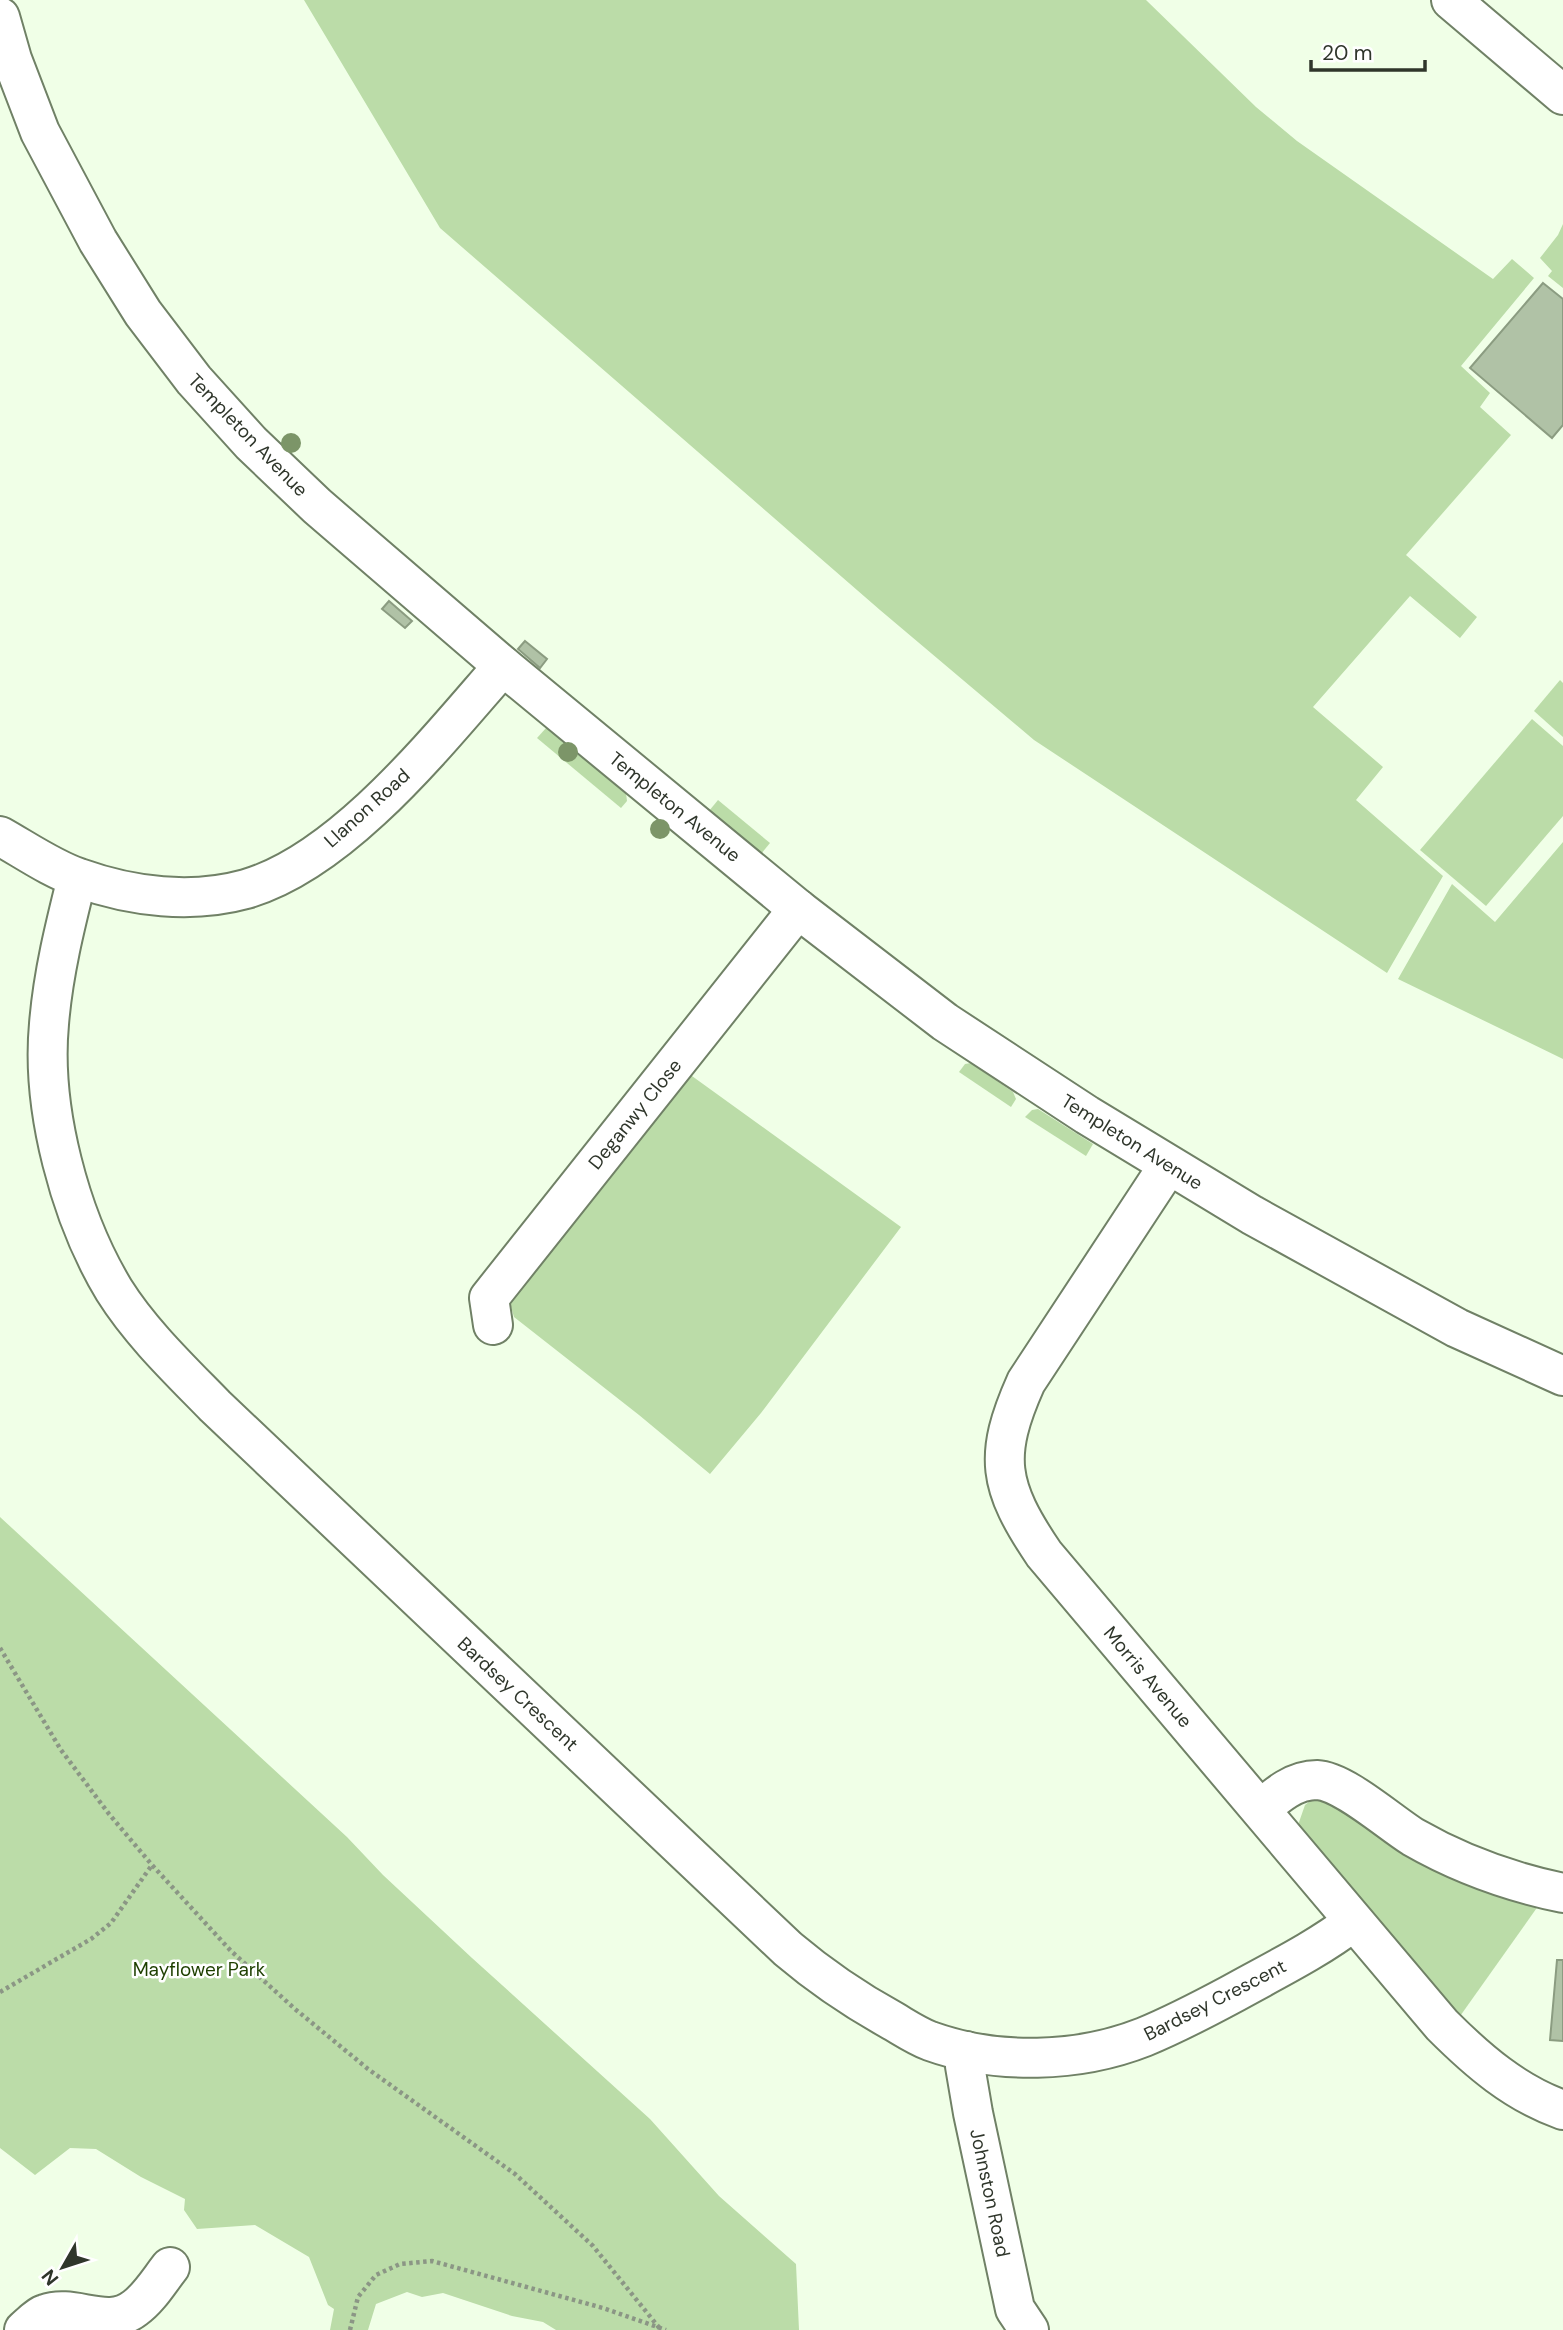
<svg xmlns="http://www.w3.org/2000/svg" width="1563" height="2330" font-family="'DM Sans',sans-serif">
  <rect width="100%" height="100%" fill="#f0ffe7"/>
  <g fill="#bbdca8">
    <polygon points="304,0 1146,0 1256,107 1297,141 1493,279 1512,259 1534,278 1461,366 1490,393 1480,407 1511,435 1406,555 1477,617 1460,638 1410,596 1313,707 1383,767 1356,800 1443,876 1387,973 1034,740 880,610 440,228"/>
    <polygon points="1563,224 1563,288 1548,276 1552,271 1540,258 1558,235"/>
    <polygon points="1560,680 1563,683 1563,737 1534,711"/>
    <polygon points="1532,719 1563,746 1563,816 1486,906 1420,850"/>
    <polygon points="547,727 626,793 627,801 621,808 537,738"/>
    <polygon points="718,800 770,843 761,854 709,811"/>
    <polygon points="1563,842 1563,1059 1398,979 1452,884 1495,922"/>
    <polygon points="971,1063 1013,1092 1016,1099 1011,1107 959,1072 965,1064"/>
    <polygon points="685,1071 901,1227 761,1413 710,1474 639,1415 514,1317 509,1300"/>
    <polygon points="1038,1109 1093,1144 1086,1156 1025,1117 1032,1110"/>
    <polygon points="0,1517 347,1837 383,1875 472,1958 650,2119 719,2196 796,2264 799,2330 556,2330 543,2322 512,2316 443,2293 422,2297 407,2292 376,2304 368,2330 330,2330 334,2309 328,2305 309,2257 255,2225 197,2229 184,2210 185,2199 141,2177 96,2149 70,2148 35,2175 0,2148"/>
    <polygon points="1315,1797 1541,1902 1458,2019 1298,1825 1305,1805"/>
  </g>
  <g fill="#b0c2a6" stroke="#8b9c81" stroke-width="2">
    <polygon points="1543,283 1563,299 1563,425 1552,438 1470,368"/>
    <polygon points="389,601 412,621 405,628 382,609"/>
    <polygon points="525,641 547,659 540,668 518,649"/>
    <polygon points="1557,1960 1563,1960 1563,2041 1550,2040"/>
  </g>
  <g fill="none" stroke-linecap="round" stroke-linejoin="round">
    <defs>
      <g id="minor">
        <polyline points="1451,0 1563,95"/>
        <polyline points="0,17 12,59 40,132 98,241 143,313 194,380 251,443 317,506 503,666 798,909 945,1022 1087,1115 1252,1215 1457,1328 1563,1376"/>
        <path d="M0,836c25,14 52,33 79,42 53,19 113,26 167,11 97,-28 192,-149 257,-223"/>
        <path d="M77,878c-12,48 -24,96 -28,146 -8,85 21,193 65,266 27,43 66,80 101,116l573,543c33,28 67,51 105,72 12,7 24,15 37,20 67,24 148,22 214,-4 29,-12 58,-27 86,-42 41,-23 85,-44 123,-73"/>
        <path d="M1168,1166l-142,216c-33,74 -28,104 18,172l398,471c36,36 73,68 121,85"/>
        <polyline points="493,1325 489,1298 798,909"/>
        <path d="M1261,1809c16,-14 33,-29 56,-29 26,1 72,42 96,57 47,27 97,45 150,56"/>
        <polyline points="966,2051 965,2066 973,2113 1015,2309 1029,2330"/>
        <path d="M24,2330c6,-5 14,-14 21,-16 30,-11 62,16 90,-6 14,-10 24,-27 35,-41"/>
      </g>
    </defs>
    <use href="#minor" stroke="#708166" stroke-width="42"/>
    <g stroke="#8b9685" stroke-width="4.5" stroke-dasharray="3.5 3.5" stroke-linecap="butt">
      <polyline points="0,1648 61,1750 109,1814 152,1865 231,1951 295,2009 368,2069 515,2174 593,2246 661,2330"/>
      <polyline points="0,1992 91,1939 111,1923 152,1865"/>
      <polyline points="350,2330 358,2297 376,2275 400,2264 432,2261 603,2308 666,2330"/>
    </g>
    <use href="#minor" stroke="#fff" stroke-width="38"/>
  </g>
  <g fill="#7c9568">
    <circle cx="291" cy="443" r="10"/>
    <circle cx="568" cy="752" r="10"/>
    <circle cx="660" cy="829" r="10"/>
  </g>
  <g text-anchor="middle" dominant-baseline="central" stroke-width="5" stroke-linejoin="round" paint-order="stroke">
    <g font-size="19" fill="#2f362b" stroke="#fff">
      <text transform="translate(248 435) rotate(46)">Templeton Avenue</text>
      <text transform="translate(675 807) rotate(39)">Templeton Avenue</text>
      <text transform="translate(367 808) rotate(-42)">Llanon Road</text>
      <text transform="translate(635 1114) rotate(-51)">Deganwy Close</text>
      <text transform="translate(1132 1142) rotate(32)">Templeton Avenue</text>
      <text transform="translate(1148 1677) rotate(50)">Morris Avenue</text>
      <text transform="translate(518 1694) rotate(43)">Bardsey Crescent</text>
      <text transform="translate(1215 2000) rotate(-27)">Bardsey Crescent</text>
      <text transform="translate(990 2193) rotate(78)">Johnston Road</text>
    </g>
    <g font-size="19" fill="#1e3f00" stroke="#fff">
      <text x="199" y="1969">Mayflower Park</text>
    </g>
  </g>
  <g transform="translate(63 2267) rotate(231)" stroke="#ffffff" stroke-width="5" paint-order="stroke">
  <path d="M0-5L12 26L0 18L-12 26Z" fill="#2f362b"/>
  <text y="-10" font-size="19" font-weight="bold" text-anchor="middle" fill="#2f362b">N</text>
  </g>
  <path d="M1311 60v10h114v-10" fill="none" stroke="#2f362b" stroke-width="3.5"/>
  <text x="1322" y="60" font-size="21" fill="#2f362b" stroke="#ffffff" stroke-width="5" paint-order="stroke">20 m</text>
</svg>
